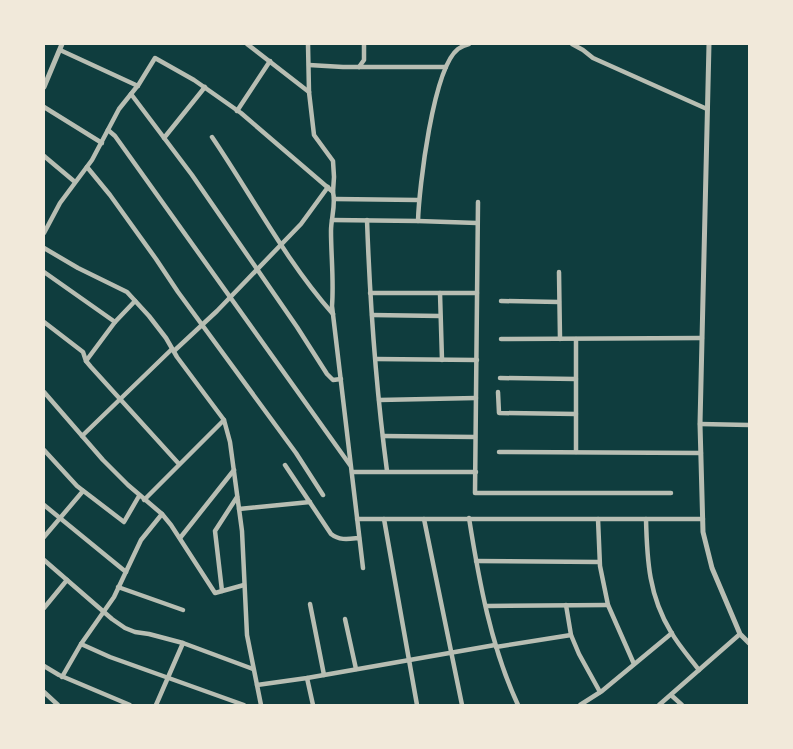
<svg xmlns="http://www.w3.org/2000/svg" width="793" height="749" font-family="'Playfair Display',serif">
  <rect width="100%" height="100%" fill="#0f3d3e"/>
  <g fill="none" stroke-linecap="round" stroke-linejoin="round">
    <g stroke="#b8beb3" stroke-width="4.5">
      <polyline points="247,44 309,92"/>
      <polyline points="308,44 309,92 314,135 333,161 334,177 333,192"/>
      <polyline points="572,44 583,50 593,58 707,109"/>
      <polyline points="60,50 138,86"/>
      <polyline points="309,65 343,67 446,67"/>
      <polyline points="359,67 364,60 364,44"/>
      <polyline points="131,94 192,175 297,327 327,374 333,380 341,379"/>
      <polyline points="44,107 102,143"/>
      <polyline points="237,111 270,61"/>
      <polyline points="108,130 115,136 350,465"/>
      <path d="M212,137c40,59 74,124 121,177"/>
      <polyline points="164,138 205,87"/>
      <polyline points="44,156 75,182"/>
      <polyline points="87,167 110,195 156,259 178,292 296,453 323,495"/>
      <polyline points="335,199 418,200"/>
      <polyline points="478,202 475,493 671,493"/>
      <polyline points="332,220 418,221 477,223"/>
      <path d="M367,220c3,84 9,168 20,251"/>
      <path d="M418,221c1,-33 15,-153 40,-172 3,-2 7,-4 11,-5"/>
      <path d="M44,233l16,-30 32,-43 27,-51 20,-25 16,-26 39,22 47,33 92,79c3,13 -2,26 -2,39 0,25 3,50 1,75l31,262"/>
      <polyline points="44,248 78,268 127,292 149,316 166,338 177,357 224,420 230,442 242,531 247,635 261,705"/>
      <polyline points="44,272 115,322"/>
      <polyline points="559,272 560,339"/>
      <polyline points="370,293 477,293"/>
      <polyline points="440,293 442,360"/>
      <polyline points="501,301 559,302"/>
      <polyline points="372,315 440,316"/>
      <polyline points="44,322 83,352 86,361 91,367 179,464"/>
      <polyline points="501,339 702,338"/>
      <polyline points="576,339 576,452"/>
      <polyline points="174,351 217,311 301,224 328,187"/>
      <polyline points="376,359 477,360"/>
      <polyline points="86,361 115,322 135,301"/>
      <polyline points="500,378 576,379"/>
      <polyline points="44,392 103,460 128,485 162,514 171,525 215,593 244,585"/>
      <polyline points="498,392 499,413 576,414"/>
      <polyline points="379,400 476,398"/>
      <polyline points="700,424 749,425"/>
      <polyline points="82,436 172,349"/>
      <polyline points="383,436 475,437"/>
      <polyline points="44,450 77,486 124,522 139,496"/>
      <polyline points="499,452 701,453"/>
      <path d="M285,465l46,69c9,7 18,5 28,4"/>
      <polyline points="352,472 476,472"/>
      <polyline points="144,500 224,420"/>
      <polyline points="44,505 126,572"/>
      <polyline points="239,509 310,502"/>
      <path d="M469,518c10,63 22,129 49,187"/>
      <polyline points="357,519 703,519"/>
      <polyline points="384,519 417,705"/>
      <polyline points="424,519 462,705"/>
      <polyline points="598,519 600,566 608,605 634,664"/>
      <path d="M646,519c1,42 3,77 25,113 8,14 19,26 28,38"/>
      <polyline points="44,537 83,491"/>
      <polyline points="180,538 234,470"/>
      <polyline points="44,560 112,619 125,628 135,632 149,634 183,643 253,669"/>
      <polyline points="476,561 599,562"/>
      <polyline points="118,587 183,610"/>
      <polyline points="222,591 215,531 237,497"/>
      <polyline points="310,604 324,675"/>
      <polyline points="566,605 571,635 579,654 600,692"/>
      <polyline points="486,606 608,605"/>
      <polyline points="44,608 67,580"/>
      <polyline points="345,619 356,669"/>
      <polyline points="81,644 110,657 244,705"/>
      <polyline points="496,647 571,635"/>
      <polyline points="44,666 59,675 130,705"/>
      <polyline points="62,677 81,644 114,597 141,540 162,514"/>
      <polyline points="307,678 313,705"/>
      <polyline points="257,685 307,678 495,645"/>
      <polyline points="44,692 58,705"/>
      <polyline points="671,695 682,705"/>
      <polyline points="156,705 183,643"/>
      <polyline points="580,705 602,691 672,633"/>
      <polyline points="659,705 740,634"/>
    </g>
    <g stroke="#b8beb3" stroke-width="5">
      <polyline points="709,44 700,424 703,532 712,568 740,634 749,643"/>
      <polyline points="44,87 62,44"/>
    </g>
  </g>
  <rect width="793" height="749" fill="none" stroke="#f1e9da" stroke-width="90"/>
</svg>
